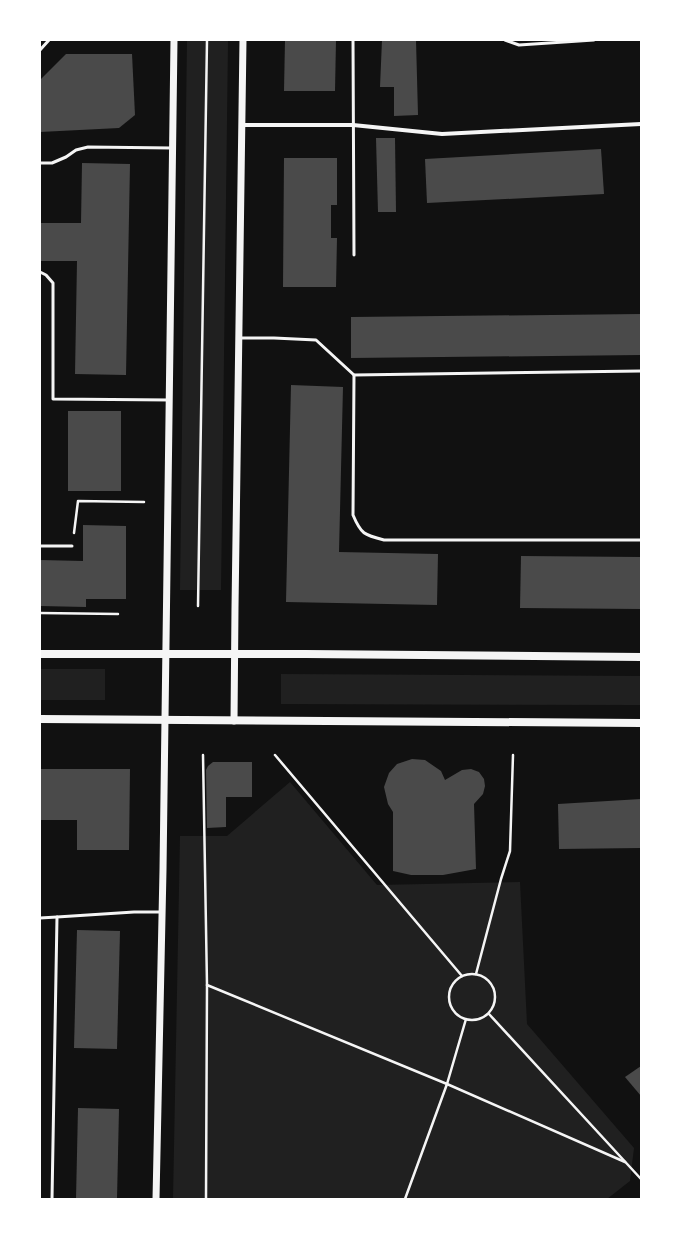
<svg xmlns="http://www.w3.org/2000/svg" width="681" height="1239" font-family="Barlow,sans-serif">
  <rect width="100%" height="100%" fill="#111"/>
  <g fill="#202020">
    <polygon points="187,40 228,40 221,590 180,590"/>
    <rect x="40" y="669" width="65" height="31"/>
    <polygon points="281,674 641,676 641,705 281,704"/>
    <polygon points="290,782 377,885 520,882 527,1024 634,1148 630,1181 607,1199 173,1199 180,836 227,836"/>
  </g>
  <g fill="#4a4a4a">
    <polygon points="285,40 336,40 335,91 284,91"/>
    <polygon points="382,40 416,40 418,115 394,116 394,87 380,87"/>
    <polygon points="66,54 132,54 135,115 119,128 40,132 40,80"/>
    <polygon points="376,138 395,138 396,212 378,212"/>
    <polygon points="601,149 604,194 427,203 425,159"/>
    <polygon points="284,158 337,158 337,205 331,205 331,238 337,238 336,287 283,287"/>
    <polygon points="82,163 130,164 126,375 75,374 77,261 40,261 40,223 81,223"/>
    <polygon points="641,314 641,355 351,358 351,317"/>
    <polygon points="291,385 343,387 339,552 438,554 437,605 286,602"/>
    <rect x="68" y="411" width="53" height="80"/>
    <polygon points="83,525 126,526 126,599 86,599 86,607 40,606 40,560 83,561"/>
    <polygon points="521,556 641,557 641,609 520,608"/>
    <polygon points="412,759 425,760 441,771 445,780 462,770 471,769 479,772 484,779 485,786 483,794 474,804 476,869 443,875 411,875 393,871 393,812 388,804 384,787 389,773 397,764"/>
    <polygon points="213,762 252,762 252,797 226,797 226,827 207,828 206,770 208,766"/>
    <polygon points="40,769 130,769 129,850 77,850 77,820 40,820"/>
    <polygon points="641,799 641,848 559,849 558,804"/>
    <polygon points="77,930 120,931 117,1049 74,1048"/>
    <polygon points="641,1066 641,1096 625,1077"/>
    <polygon points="78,1108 119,1109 117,1199 76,1199"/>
  </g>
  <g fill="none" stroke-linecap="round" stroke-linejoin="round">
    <g stroke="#f5f5f5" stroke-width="2.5">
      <polyline points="74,533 78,501 144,502"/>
      <polyline points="198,606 207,40"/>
      <polyline points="40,613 118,614"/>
      <polyline points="203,755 207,985 206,1199"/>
      <polyline points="275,755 462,976"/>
      <circle cx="472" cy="997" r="23"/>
      <polyline points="476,974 501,879 510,851 513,755"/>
      <polyline points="207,985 447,1084 625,1162"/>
      <polyline points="489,1014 641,1179"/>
      <polyline points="405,1199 447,1084 466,1019"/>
    </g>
    <g stroke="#f5f5f5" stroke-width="3">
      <polyline points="353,40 354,255"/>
      <polyline points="505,40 519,45 594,40"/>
      <polyline points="40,50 49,40"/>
      <polyline points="40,163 52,163 66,157 76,150 88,147 172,148"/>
      <polyline points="40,272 46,275 53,283 53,399 170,400"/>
      <polyline points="239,338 274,338 316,340 354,375 641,371"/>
      <path d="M354,375l-1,140c8,19 11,20 31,25h257"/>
      <polyline points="40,546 72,546"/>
      <polyline points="40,918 57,917"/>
      <polyline points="52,1199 57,917 134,912 162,912"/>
    </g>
    <polyline stroke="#f5f5f5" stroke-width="4" points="242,125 353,125 442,134 641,124"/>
    <g stroke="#f5f5f5" stroke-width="7">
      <polyline points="234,721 235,608 243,40"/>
      <polyline points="156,1199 163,870 174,40"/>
    </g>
    <g stroke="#f5f5f5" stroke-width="8">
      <polyline points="40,654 306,654 641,657"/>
      <polyline points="40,719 641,723"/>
    </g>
  </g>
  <rect width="681" height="1239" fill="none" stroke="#ffffff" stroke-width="82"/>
</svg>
